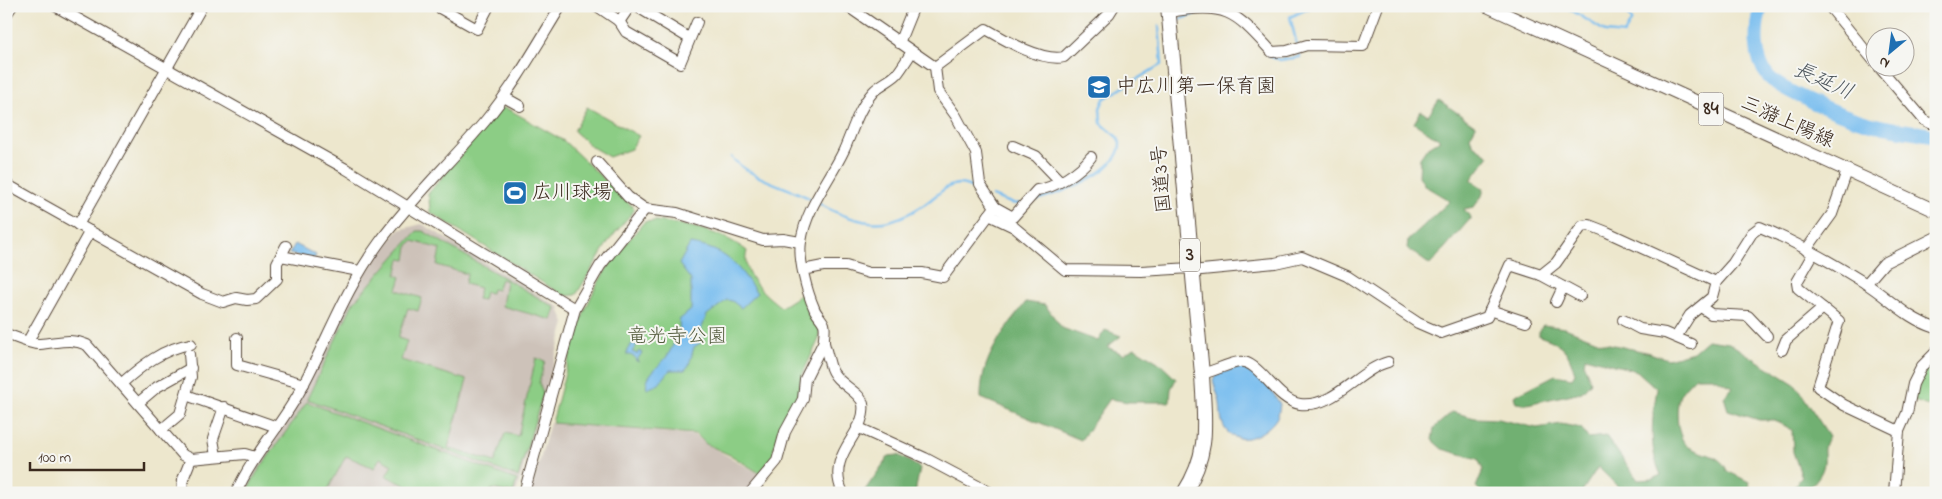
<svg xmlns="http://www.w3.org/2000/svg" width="1942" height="499" font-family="'Indie Flower','Klee One',sans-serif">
  <rect width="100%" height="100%" fill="#f6f6f2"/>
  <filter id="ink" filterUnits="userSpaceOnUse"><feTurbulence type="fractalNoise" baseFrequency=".02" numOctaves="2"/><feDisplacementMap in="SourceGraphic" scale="10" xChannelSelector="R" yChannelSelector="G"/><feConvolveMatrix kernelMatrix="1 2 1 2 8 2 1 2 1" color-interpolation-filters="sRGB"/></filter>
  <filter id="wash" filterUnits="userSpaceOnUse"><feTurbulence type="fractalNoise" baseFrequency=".0096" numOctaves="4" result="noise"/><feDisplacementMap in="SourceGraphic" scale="20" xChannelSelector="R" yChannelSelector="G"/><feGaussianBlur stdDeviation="1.12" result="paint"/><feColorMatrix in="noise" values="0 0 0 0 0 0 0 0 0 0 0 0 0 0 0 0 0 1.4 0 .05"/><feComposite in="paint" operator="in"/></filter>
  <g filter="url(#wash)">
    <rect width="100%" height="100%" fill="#ede7cd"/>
    <g fill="#cdc2b9">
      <polygon points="422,224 561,308 560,311 565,323 516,493 240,493 359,281 398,230"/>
      <polygon points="550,423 695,435 706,444 760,474 746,493 531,493"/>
    </g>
    <g fill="#8ccd85" stroke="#647c52">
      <polygon points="587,107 639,136 631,149 609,157 592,147 574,131"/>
      <polygon points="503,108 510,110 564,141 635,209 608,242 576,295 564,296 430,212 429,197 427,195 497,112"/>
      <path d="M656,221c31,4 66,10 91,30 -7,23 17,43 34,56l24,-15 15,33 -1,14 -17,36 -6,29 -5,3 -18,43 3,2 -15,22 -29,-18 -26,-12 -10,-10 -144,-11c14,-51 24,-105 52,-150 11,-18 27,-35 40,-51z"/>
      <polygon points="417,231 423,231 556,308 552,320 502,306 506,281 501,279 497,290 492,289 491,293 485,292 483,300 477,299 480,288 465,284 467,274 437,265 440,249 413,241 408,245 406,260 400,259 396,275 401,277 397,290 422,298 418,311 408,308 398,338 407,341 401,360 467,380 448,448 495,462 505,433 518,436 536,358 545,361 539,383 543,394 518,477 307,399 353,303"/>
      <polygon points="1936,355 1936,409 1912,400 1917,381"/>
      <polygon points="307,402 517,480 513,493 492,489 490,493 422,493 386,476 392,465 380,458 374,468 346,456 326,493 246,493 256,474"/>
    </g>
    <g fill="#71b072" stroke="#566d48">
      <polygon points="1439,100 1476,126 1470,137 1473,145 1489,156 1471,180 1484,189 1482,196 1474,207 1464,209 1471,218 1430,265 1407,248 1408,240 1450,201 1425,186 1419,176 1420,158 1427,148 1440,140 1414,123 1421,111 1428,116"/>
      <path d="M1026,302l19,3 17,23 36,13 7,-11 16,6 -14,11 16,7 12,-6 23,14 18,17 -5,10 -1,13h-42l-18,-3 -29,41 -100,-42c-1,-39 22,-66 45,-96z"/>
      <path d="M1543,325l22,3 35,14 46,10 22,7 25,-7 14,-12 22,3 67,42 33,51c-8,13 -4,14 -5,27 -1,12 -12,22 -20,30h-16l14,-16 -9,-25 -1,-22 -17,-10h-16l-31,-10 -4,-13 9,-10 -21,-10h-17c-4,5 -12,12 -15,18 -5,13 -4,44 9,52 14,8 32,7 38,24l22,11 2,11h-121l-11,-5 -21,-21 -17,26h-99l-6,-6 7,-17 -5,-11 -36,-10 -10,-9 2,-12 18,-16 23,6 23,1 39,9 24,-4 20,4 7,10 18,-2 32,44 14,-1 9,-4c-13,-28 -9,-56 -4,-86l-20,-18 -52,-14 -1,8 7,17 -9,10 -55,12 -11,-1 -2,-7 41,-21 17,3 3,-5c-8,-24 -12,-29 -36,-37v-6z"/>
      <polygon points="898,455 920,468 915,493 863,493 889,456"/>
    </g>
    <g fill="#78bdef" stroke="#5a7486">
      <polygon points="295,244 316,255 314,259 289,254"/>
      <path d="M690,244c37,5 47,21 67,49l-16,15 -9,-7 -5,-1 -20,15 -6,15 2,11 -9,6 -5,18 -4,5h-15l-11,14 -12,5c-4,-14 14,-23 20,-33 6,-9 5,-12 13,-21l-1,-15 12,-10v-30l-12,-16z"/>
      <polygon points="633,343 637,345 632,352 637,354 639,351 642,353 637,360 639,362 635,360 636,358 630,355 627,355 627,350"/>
      <path d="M1242,366c15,8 30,23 38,38 -1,6 -1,11 -4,15 -10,15 -37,29 -50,11 -7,-9 -4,-21 -7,-31 -2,-6 -4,-12 -6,-18l3,-6z"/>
    </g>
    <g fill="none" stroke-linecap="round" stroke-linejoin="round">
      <g stroke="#78bdef" stroke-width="2.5">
        <polyline points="1565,6 1606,32 1624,34 1632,20 1620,6"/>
        <polyline points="1178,20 1200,12"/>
        <polyline points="1297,45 1290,17 1313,6"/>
        <polyline points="1269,56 1280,60 1300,57 1298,50"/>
        <path d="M731,157c23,24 54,28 82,43"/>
        <polyline points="992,196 1011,203 1020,204"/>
        <path d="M1032,201c24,-6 89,-28 88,-58l-2,-5 -17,-15 -1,-15 4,-9 58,-35 -3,-38"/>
        <path d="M818,203c17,10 45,22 66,19 13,-2 27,-9 38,-16 12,-7 22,-21 36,-22 8,0 15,4 22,7"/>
      </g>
      <path stroke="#78bdef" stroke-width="14" d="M1761,6c-6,21 -8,52 7,70 12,15 76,40 96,46 23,7 48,9 72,14"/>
    </g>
  </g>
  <g filter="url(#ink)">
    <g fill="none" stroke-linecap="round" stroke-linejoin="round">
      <defs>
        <g id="minor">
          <polyline points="55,6 346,169 575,309"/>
          <polyline points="436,6 477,29 489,6"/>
          <polyline points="597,6 619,21 626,32 680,63 697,22"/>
          <polyline points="636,6 689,38"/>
          <path d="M847,6l88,61 3,24 18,25 20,37 4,31 15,23 18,10 24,-27c18,-2 44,-19 54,-33"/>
          <polyline points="1829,6 1874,61"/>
          <path d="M1168,12c60,-9 65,-2 104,40l15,-1 20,-6 56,1 15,-40"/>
          <polyline points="6,15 12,6"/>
          <polyline points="619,22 630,6"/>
          <polyline points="899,43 914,6"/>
          <path d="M935,67l51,-38c19,11 56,33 78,28l45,-43 5,-8"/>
          <polyline points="1880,68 1924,120 1930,123 1936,122"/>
          <polyline points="504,97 520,106"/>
          <polyline points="1013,146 1036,156 1060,181"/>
          <polyline points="597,162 628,197 645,209 677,213 763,240 783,239 800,242"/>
          <polyline points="6,184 202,294 223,302 236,298 247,300 256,299 277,279 277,263 286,246"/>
          <polyline points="989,215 1014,227 1065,270 1141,271 1191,268"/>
          <polyline points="78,225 202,6"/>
          <polyline points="1806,250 1832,214 1847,171"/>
          <polyline points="1813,254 1797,282 1798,288 1839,321 1818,387 1844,405 1899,431"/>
          <polyline points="281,256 359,271"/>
          <polyline points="803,270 823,266 846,266 869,273 922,273 943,277 995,207"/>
          <polyline points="1191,271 1275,263 1302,257 1347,276 1418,323 1441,333 1487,317 1510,265 1541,275 1556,263 1582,226 1589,225 1607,232 1716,282"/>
          <polyline points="1541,275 1580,296"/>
          <polyline points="1866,284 1884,263 1936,237"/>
          <polyline points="1556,302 1563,287"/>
          <polyline points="1701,307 1711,314 1748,316 1767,336"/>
          <polyline points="1490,310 1526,322"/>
          <polyline points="1623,320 1640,329 1665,333 1691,344"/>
          <path d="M6,334c10,3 25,11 34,10 17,-1 30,-7 47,1l96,110 8,4 54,-5 10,3"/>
          <path d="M1676,337l14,-22 22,-18 4,-15 17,-19 19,-30 8,-6c36,15 71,35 105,56 24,15 42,36 71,45"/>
          <polyline points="237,338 237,365 304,384"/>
          <polyline points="28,341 90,231"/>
          <polyline points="1782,350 1786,340 1823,308"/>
          <path d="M1202,374c12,-3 25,-10 37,-12 20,-3 37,39 61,42 35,4 58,-34 88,-42"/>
          <path d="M121,384c20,-18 43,-36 70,-40"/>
          <polyline points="186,395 277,427"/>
          <polyline points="138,403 157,387 191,368"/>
          <polyline points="857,427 925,458 991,493"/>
          <polyline points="161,430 180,414 191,377 189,354"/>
          <polyline points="216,456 213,439 224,407"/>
          <polyline points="182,493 183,479 191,459"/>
          <path d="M236,493c17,-39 47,-69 66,-106 27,-50 42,-96 77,-144 32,-44 72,-81 107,-123 29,-35 51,-75 75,-114"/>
          <polyline points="524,493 575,309 600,266 645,209"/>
          <polyline points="750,493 777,461 785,432 803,399 805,379 824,341"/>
          <path d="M843,493c-19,-40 25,-59 20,-89 -3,-14 -29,-20 -33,-39 -2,-7 -4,-15 -6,-22 -1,-6 2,-13 0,-19 -2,-5 -8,-10 -10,-16 -7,-16 -16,-49 -13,-66 5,-35 29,-62 43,-92 9,-20 14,-41 29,-58 6,-7 17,-11 24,-18 5,-6 10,-15 15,-22"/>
          <polyline points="1894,493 1899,431 1907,413 1913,384 1922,366 1936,352"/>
        </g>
        <polyline id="major" points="1487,6 1936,211"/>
        <path id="highway" d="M1168,6l34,368c2,47 9,77 -18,119"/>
      </defs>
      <use href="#minor" stroke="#564638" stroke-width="12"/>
      <use href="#major" stroke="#564638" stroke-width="14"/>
      <use href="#highway" stroke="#564638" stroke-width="16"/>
      <use href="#minor" stroke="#fff" stroke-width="10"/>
      <use href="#major" stroke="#fff" stroke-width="12"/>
      <use href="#highway" stroke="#fff" stroke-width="14"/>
    </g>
  </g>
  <defs>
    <symbol id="school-square" viewBox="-11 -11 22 22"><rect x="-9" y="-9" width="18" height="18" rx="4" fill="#1f6fb2" stroke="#f6f6f2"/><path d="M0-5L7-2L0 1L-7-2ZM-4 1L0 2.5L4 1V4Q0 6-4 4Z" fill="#fff"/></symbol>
    <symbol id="stadium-square" viewBox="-11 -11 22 22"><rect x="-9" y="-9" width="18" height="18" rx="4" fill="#1f6fb2" stroke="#f6f6f2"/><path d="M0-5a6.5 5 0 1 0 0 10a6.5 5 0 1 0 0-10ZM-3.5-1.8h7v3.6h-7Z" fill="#fff"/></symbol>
  </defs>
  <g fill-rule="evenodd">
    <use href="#school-square" x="1085" y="73" width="28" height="28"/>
    <use href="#stadium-square" x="501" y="179" width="28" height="28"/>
  </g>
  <g text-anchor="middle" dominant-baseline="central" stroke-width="4" stroke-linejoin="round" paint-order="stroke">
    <g fill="#f6f6f2" stroke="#73675e" stroke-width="1">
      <rect x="1698.5" y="92.5" width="25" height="33" rx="4"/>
      <rect x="1180" y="238.5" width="20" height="33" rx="4"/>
    </g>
    <g font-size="19" font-weight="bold" fill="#3b2a1e">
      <text x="1711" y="109">84</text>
      <text x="1190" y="255">3</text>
    </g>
    <g font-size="20" fill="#3b2a1e" stroke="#f6f6f2" text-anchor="start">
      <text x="1116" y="87">中広川第一保育園</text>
      <text x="532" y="193">広川球場</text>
    </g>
    <g font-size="20" fill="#3b2a1e" stroke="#f6f6f2">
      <text transform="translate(1787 123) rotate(24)">三潴上陽線</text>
      <text transform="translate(1163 179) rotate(-95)">国道3号</text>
    </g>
    <g font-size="20" fill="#535b3d" stroke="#f6f6f2">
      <text x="677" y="337">竜光寺公園</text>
    </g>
    <g font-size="21" font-style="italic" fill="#4d565d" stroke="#f6f6f2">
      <text transform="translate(1823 82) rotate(24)">長延川</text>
    </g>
  </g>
  <rect width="1942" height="499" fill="none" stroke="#f6f6f2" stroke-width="25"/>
  <g transform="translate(1890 52) rotate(209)"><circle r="24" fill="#f6f6f2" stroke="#aba49d"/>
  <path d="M0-4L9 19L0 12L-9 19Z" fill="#1f6fb2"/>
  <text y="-8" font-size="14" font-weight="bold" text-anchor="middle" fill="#3b2a1e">N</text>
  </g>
  <path d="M30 462v8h114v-8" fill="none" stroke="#3b2a1e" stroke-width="2.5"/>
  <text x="38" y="462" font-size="15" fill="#3b2a1e" stroke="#f6f6f2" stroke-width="4" paint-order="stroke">100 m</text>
</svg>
